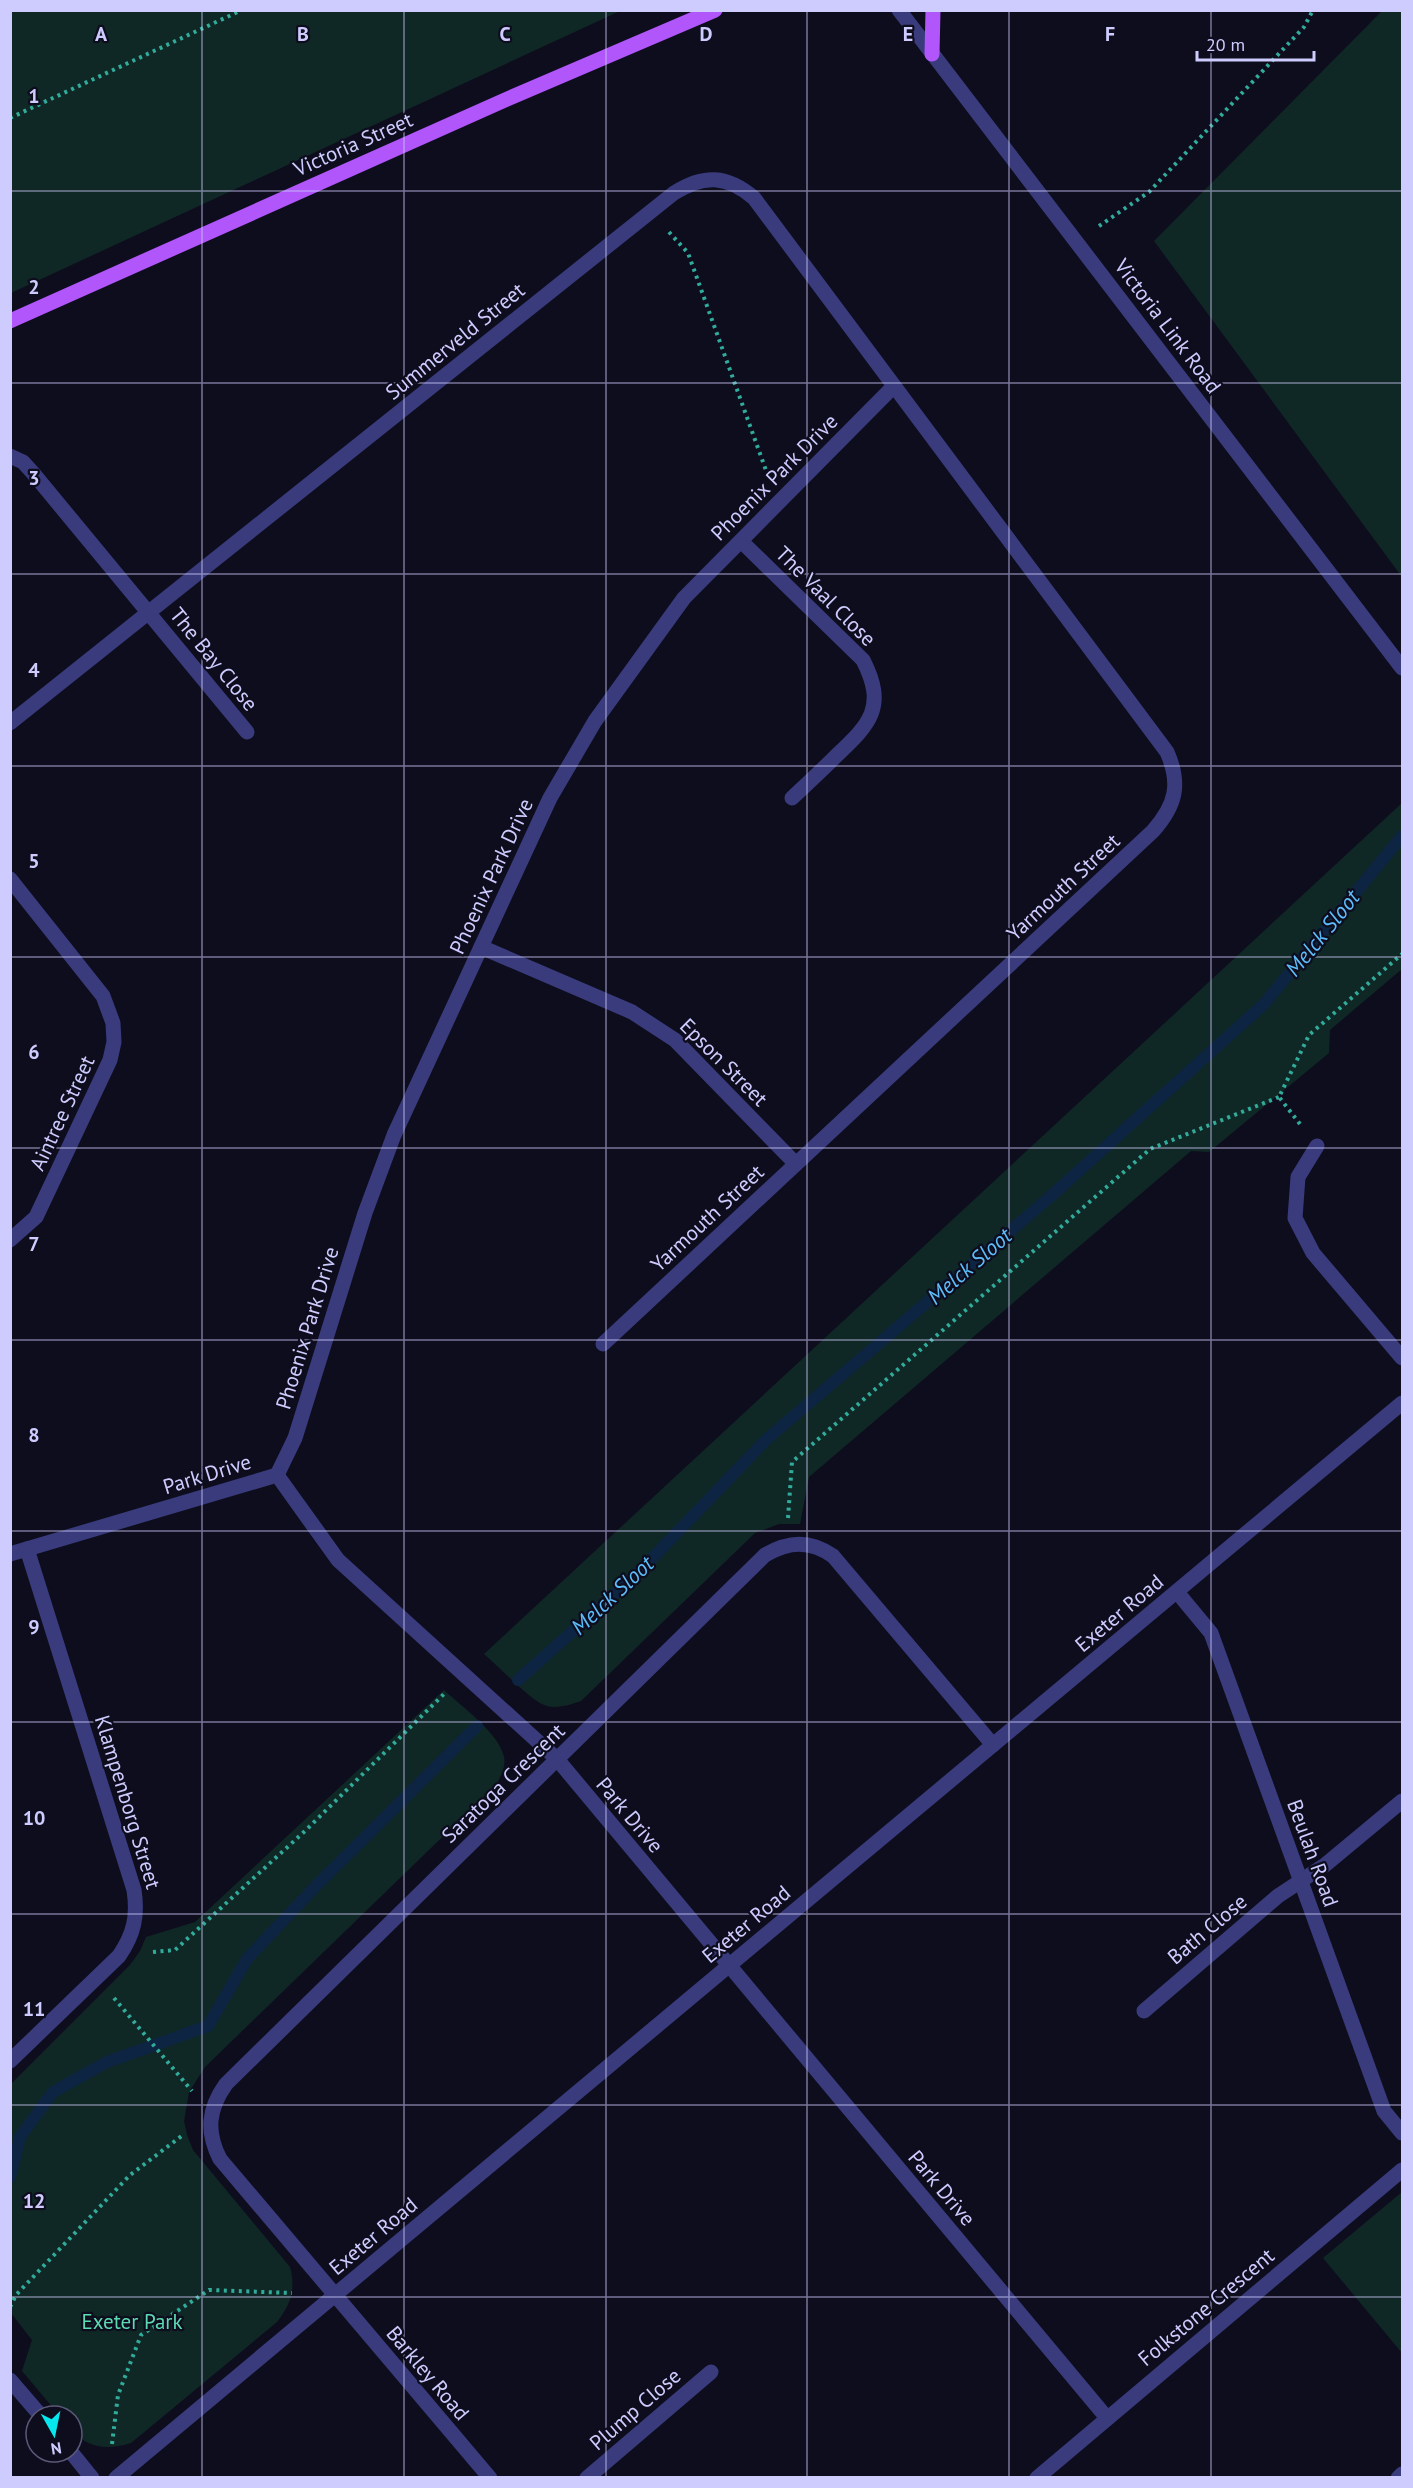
<svg xmlns="http://www.w3.org/2000/svg" width="1413" height="2488" font-family="'PT Sans',sans-serif">
  <rect width="100%" height="100%" fill="#0e0d1e"/>
  <g fill="#102825">
    <polygon points="11,10 620,10 620,11 11,293"/>
    <polygon points="1382,11 1402,11 1402,577 1154,241"/>
    <path d="M1402,803v166l-72,61 -1,23 -120,99 -18,-1 -382,326 -9,47h-21l-24,9 -174,168c-12,4 -28,10 -41,2 -14,-8 -42,-37 -56,-49z"/>
    <path d="M444,1690c17,16 56,44 60,67 2,10 -3,18 -7,27l-292,283 -16,25 -5,29 3,14 6,15 97,117c6,22 1,37 -13,55l-146,121c-23,7 -43,6 -59,-13v-14h-12l-38,-45 10,-31 -21,-27v-229l119,-119 10,-14 6,-14 49,-15z"/>
    <polygon points="1402,2192 1402,2353 1323,2258"/>
  </g>
  <g fill="none" stroke-linecap="round" stroke-linejoin="round">
    <g stroke="#0d2542" stroke-width="12">
      <polyline points="518,1680 638,1573 767,1439 1050,1197 1264,1004 1402,836"/>
      <polyline points="10,2177 20,2137 53,2092 107,2062 208,2026 247,1959 315,1887 477,1726"/>
    </g>
    <g stroke="#31ac9c" stroke-width="4" stroke-dasharray="3 4.5" stroke-linecap="butt">
      <polyline points="10,118 242,10"/>
      <polyline points="1099,226 1149,192 1304,27 1313,10"/>
      <polyline points="669,232 688,253 768,476"/>
      <polyline points="1300,1124 1279,1097 1309,1035 1402,954"/>
      <polyline points="788,1518 792,1462 1150,1149 1279,1097"/>
      <polyline points="153,1952 175,1950 305,1831 445,1693"/>
      <polyline points="114,1998 192,2091"/>
      <polyline points="10,2307 16,2295 130,2175 183,2135"/>
      <polyline points="112,2444 118,2395 141,2335 209,2290 292,2293"/>
    </g>
    <g stroke="#393b7c" stroke-width="15">
      <polyline points="899,10 1402,668"/>
      <polyline points="10,456 23,462 33,473 247,732"/>
      <path d="M741,541l122,119c24,47 7,64 -27,96 -14,14 -29,28 -44,42"/>
      <path d="M10,723l664,-530c30,-19 53,-18 80,5l413,554c14,32 9,53 -14,79l-550,513"/>
      <polyline points="10,879 103,996 113,1023 114,1042 110,1060 36,1217 10,1240"/>
      <polyline points="481,947 632,1012 675,1040 796,1164"/>
      <polyline points="1317,1146 1298,1177 1295,1218 1313,1253 1402,1358"/>
      <polyline points="277,1475 295,1438 365,1213 394,1135 550,798 595,721 684,598 894,386"/>
      <polyline points="10,1554 277,1475 338,1560 557,1759 1107,2418"/>
      <polyline points="1177,1592 1211,1633 1384,2111 1402,2133"/>
      <polyline points="1144,2011 1278,1896 1325,1865 1402,1801"/>
      <path d="M10,2061l109,-105c15,-22 19,-40 15,-66l-107,-341"/>
      <polyline points="10,2380 41,2416"/>
      <polyline points="71,2452 92,2478"/>
      <polyline points="116,2478 1402,1403"/>
      <path d="M490,2478l-270,-319c-14,-27 -12,-50 6,-75l539,-529c24,-14 45,-15 68,1l160,189"/>
      <polyline points="587,2478 711,2372"/>
      <polyline points="1037,2478 1402,2170"/>
      <polyline points="1398,2478 1402,2474"/>
    </g>
    <g stroke="#b056fa" stroke-width="15">
      <polyline points="932,54 933,10"/>
      <polyline points="10,321 505,100 715,10"/>
    </g>
  </g>
  <path fill="none" stroke="#ceccfe" stroke-width="1.5" stroke-opacity="0.55" d="M202,10v2468M404,10v2468M606,10v2468M807,10v2468M1009,10v2468M1211,10v2468M10,191h1392M10,383h1392M10,574h1392M10,766h1392M10,957h1392M10,1148h1392M10,1340h1392M10,1531h1392M10,1722h1392M10,1914h1392M10,2105h1392M10,2297h1392"/>
  <g text-anchor="middle" dominant-baseline="central" stroke-width="4.5" stroke-linejoin="round" paint-order="stroke">
    <g font-size="21" fill="#ceccfe" stroke="#0e0d1e">
      <text transform="translate(353 144) rotate(-24)">Victoria Street</text>
      <text transform="translate(1168 326) rotate(53)">Victoria Link Road</text>
      <text transform="translate(455 341) rotate(-39)">Summerveld Street</text>
      <text transform="translate(774 477) rotate(-45)">Phoenix Park Drive</text>
      <text transform="translate(826 596) rotate(45)">The Vaal Close</text>
      <text transform="translate(214 659) rotate(51)">The Bay Close</text>
      <text transform="translate(491 876) rotate(-65)">Phoenix Park Drive</text>
      <text transform="translate(1063 887) rotate(-43)">Yarmouth Street</text>
      <text transform="translate(724 1062) rotate(45)">Epson Street</text>
      <text transform="translate(62 1113) rotate(-65)">Aintree Street</text>
      <text transform="translate(707 1218) rotate(-43)">Yarmouth Street</text>
      <text transform="translate(307 1328) rotate(-73)">Phoenix Park Drive</text>
      <text transform="translate(207 1474) rotate(-17)">Park Drive</text>
      <text transform="translate(1119 1613) rotate(-40)">Exeter Road</text>
      <text transform="translate(503 1783) rotate(-44)">Saratoga Crescent</text>
      <text transform="translate(128 1802) rotate(73)">Klampenborg Street</text>
      <text transform="translate(630 1815) rotate(50)">Park Drive</text>
      <text transform="translate(1313 1853) rotate(70)">Beulah Road</text>
      <text transform="translate(746 1924) rotate(-40)">Exeter Road</text>
      <text transform="translate(1207 1929) rotate(-40)">Bath Close</text>
      <text transform="translate(942 2188) rotate(50)">Park Drive</text>
      <text transform="translate(373 2236) rotate(-40)">Exeter Road</text>
      <text transform="translate(1206 2307) rotate(-40)">Folkstone Crescent</text>
      <text transform="translate(428 2373) rotate(50)">Barkley Road</text>
      <text transform="translate(635 2409) rotate(-41)">Plump Close</text>
    </g>
    <g font-size="21" fill="#5bdbb1" stroke="#0e0d1e">
      <text x="132" y="2321">Exeter Park</text>
    </g>
    <g font-size="22" font-style="italic" fill="#5dbdfa" stroke="#0e0d1e">
      <text transform="translate(1322 933) rotate(-51)">Melck Sloot</text>
      <text transform="translate(969 1266) rotate(-41)">Melck Sloot</text>
      <text transform="translate(612 1595) rotate(-43)">Melck Sloot</text>
    </g>
  </g>
  <g font-size="20" text-anchor="middle" font-weight="bold" fill="#ceccfe" stroke="#0e0d1e" stroke-width="4.5" stroke-linejoin="round" paint-order="stroke">
    <text x="101" y="41">A</text>
    <text x="303" y="41">B</text>
    <text x="505" y="41">C</text>
    <text x="706" y="41">D</text>
    <text x="908" y="41">E</text>
    <text x="1110" y="41">F</text>
    <text x="34" y="103">1</text>
    <text x="34" y="294">2</text>
    <text x="34" y="485">3</text>
    <text x="34" y="677">4</text>
    <text x="34" y="868">5</text>
    <text x="34" y="1059">6</text>
    <text x="34" y="1251">7</text>
    <text x="34" y="1442">8</text>
    <text x="34" y="1634">9</text>
    <text x="34" y="1825">10</text>
    <text x="34" y="2016">11</text>
    <text x="34" y="2208">12</text>
  </g>
  <rect width="1413" height="2488" fill="none" stroke="#ceccfe" stroke-width="24"/>
  <g transform="translate(54 2434) rotate(171)"><circle r="28" fill="#0e0d1e" stroke="#5b5978" stroke-width="1.5"/>
  <path d="M0-4.5L10 22L0 15L-10 22Z" fill="#07e8ee"/>
  <text y="-9" font-size="16" font-weight="bold" text-anchor="middle" fill="#ceccfe">N</text>
  </g>
  <path d="M1197 51v9h117v-9" fill="none" stroke="#ceccfe" stroke-width="3"/>
  <text x="1206" y="51" font-size="18" fill="#ceccfe" stroke="#0e0d1e" stroke-width="4.5" paint-order="stroke">20 m</text>
</svg>
